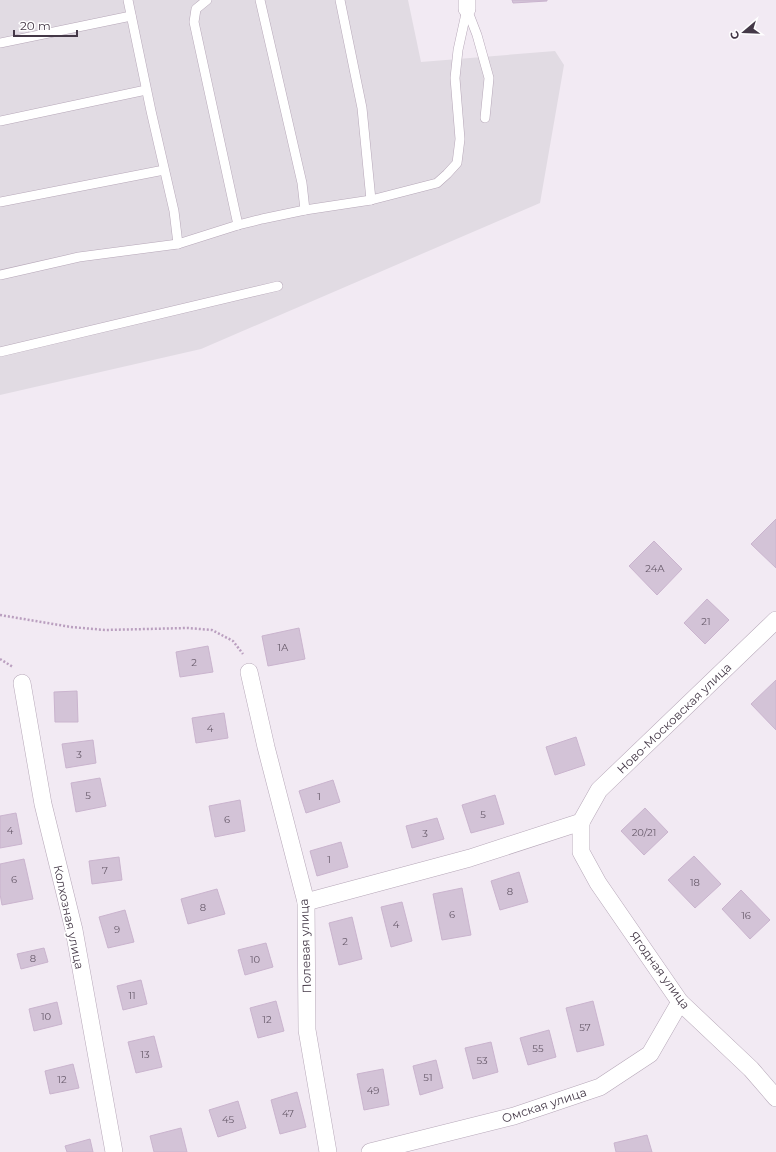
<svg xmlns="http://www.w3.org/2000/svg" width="776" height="1152" font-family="Montserrat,sans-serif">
  <rect width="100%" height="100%" fill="#f2eaf3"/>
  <polygon fill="#e1dbe3" points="0,0 408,0 421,62 555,51 564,65 540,203 201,349 0,395"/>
  <g fill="#d3c3d7" stroke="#cab4ce">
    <polygon points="512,0 547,0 547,1 513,3"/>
    <polygon points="776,519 776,568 751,544"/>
    <polygon points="654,541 682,569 657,595 629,566"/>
    <polygon points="707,599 729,620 705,644 684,623"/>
    <polygon points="299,628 305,659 268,666 262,636"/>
    <polygon points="208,646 213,672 180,677 176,652"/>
    <polygon points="776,680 776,730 751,704"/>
    <polygon points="77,691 78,722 55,722 54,692"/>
    <polygon points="224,713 228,738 196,743 192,718"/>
    <polygon points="576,737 585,765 555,775 546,747"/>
    <polygon points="93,740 96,763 66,768 62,744"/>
    <polygon points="100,778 106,806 76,812 71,783"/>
    <polygon points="333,780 340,802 306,813 299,791"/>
    <polygon points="495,795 504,824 471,833 462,805"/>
    <polygon points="240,800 245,831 215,837 209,806"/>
    <polygon points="645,808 668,832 644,855 621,831"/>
    <polygon points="16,813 22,844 0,848 0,816"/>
    <polygon points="437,818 444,839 412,848 406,826"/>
    <polygon points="341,842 348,867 317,876 310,851"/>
    <polygon points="694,856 721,884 695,908 668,880"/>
    <polygon points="119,857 122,880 92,884 89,861"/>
    <polygon points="24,859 33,899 2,905 0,894 0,864"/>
    <polygon points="519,872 528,902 500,910 491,881"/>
    <polygon points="462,888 471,935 442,940 433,894"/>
    <polygon points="217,889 225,914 188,924 181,899"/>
    <polygon points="741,890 770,920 750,939 722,909"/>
    <polygon points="402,902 412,941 391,947 381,907"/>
    <polygon points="125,910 134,942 108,948 99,917"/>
    <polygon points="352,917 362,959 339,965 329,923"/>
    <polygon points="266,943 273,967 245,975 238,950"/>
    <polygon points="44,948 48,962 21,969 17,954"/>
    <polygon points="141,980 147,1004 123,1010 117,986"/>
    <polygon points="276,1001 284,1031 258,1038 250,1008"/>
    <polygon points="593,1001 604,1045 577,1052 566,1008"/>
    <polygon points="57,1002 62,1024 34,1031 29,1009"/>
    <polygon points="549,1030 556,1057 528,1065 520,1038"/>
    <polygon points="154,1036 162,1067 136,1073 128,1042"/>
    <polygon points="491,1042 498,1072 473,1079 465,1048"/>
    <polygon points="436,1060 443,1088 420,1095 413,1066"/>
    <polygon points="73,1064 79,1088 50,1094 45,1071"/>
    <polygon points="383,1069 389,1105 364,1110 357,1074"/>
    <polygon points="297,1092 306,1127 280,1134 271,1100"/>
    <polygon points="238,1101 246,1128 218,1137 209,1110"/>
    <polygon points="181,1128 187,1152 154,1152 150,1136"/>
    <polygon points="647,1135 652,1152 616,1152 614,1143"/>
    <polygon points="90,1139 93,1152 67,1152 65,1146"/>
  </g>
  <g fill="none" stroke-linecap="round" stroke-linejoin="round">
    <defs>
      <g id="service">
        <polyline points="128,0 151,111 174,211 178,244"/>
        <polyline points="207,0 196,9 194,22 238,225"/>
        <polyline points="260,0 302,183 305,210"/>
        <polyline points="340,0 362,108 371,200"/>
        <polyline points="467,9 477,35 489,78 485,118"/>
        <polyline points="0,43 131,16"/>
        <polyline points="0,121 146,90"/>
        <polyline points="0,202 164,170"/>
        <polyline points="0,275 79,257 178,244 238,225 262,219 305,210 371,200 437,183 447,174 457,163 460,139 455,78 458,50 467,9"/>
        <polyline points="0,352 278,286"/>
      </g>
      <g id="minor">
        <polyline points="467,0 467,9"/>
        <polyline points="249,672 266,747 306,902 307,1030 328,1152"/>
        <polyline points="22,683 43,804 74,930 114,1152"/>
        <polyline points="581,822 581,852 598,883 680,1002 751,1069 776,1098"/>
        <polyline points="581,822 599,790 776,620"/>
        <polyline points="306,902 470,858 581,822"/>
        <polyline points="370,1152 514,1116 600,1087 650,1054 680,1002"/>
      </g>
    </defs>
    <use href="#service" stroke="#b6a7b8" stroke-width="10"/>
    <use href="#minor" stroke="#b6a7b8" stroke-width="18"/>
    <g stroke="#ba9fbf" stroke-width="2.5" stroke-dasharray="2 2" stroke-linecap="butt">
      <polyline points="0,615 71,627 105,630 188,628 212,630 233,641 243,654"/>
      <polyline points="0,659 13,667"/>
    </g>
    <use href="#service" stroke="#fff" stroke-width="9"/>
    <use href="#minor" stroke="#fff" stroke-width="17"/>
  </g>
  <g text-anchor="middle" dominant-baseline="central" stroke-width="3.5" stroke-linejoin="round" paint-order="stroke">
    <g font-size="10" fill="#685b6b">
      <text x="655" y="568">24А</text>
      <text x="706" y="621">21</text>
      <text x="283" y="647">1А</text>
      <text x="194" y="662">2</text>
      <text x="210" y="728">4</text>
      <text x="79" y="754">3</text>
      <text x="88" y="795">5</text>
      <text x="319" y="796">1</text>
      <text x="483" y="814">5</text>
      <text x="227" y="819">6</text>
      <text x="10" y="830">4</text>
      <text x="644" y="832">20/21</text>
      <text x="425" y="833">3</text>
      <text x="329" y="859">1</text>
      <text x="105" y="870">7</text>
      <text x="14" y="879">6</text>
      <text x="695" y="882">18</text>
      <text x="510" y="891">8</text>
      <text x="203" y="907">8</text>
      <text x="452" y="914">6</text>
      <text x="746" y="915">16</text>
      <text x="396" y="924">4</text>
      <text x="117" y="929">9</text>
      <text x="345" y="941">2</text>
      <text x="33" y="958">8</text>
      <text x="255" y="959">10</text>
      <text x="132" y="995">11</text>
      <text x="46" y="1016">10</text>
      <text x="267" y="1019">12</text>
      <text x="585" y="1027">57</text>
      <text x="538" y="1048">55</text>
      <text x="145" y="1054">13</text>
      <text x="482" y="1060">53</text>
      <text x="428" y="1077">51</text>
      <text x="62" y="1079">12</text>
      <text x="373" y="1090">49</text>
      <text x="288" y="1113">47</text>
      <text x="228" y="1119">45</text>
    </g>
    <g font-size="12" fill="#443847" stroke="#fff">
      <text transform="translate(674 718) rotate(-44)">Ново-Московская улица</text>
      <text transform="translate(69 917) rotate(78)">Колхозная улица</text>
      <text transform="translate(305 946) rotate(-92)">Полевая улица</text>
      <text transform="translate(660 970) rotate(54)">Ягодная улица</text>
      <text transform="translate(544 1105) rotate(-18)">Омская улица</text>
    </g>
  </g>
  <g transform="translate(744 32) rotate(251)" stroke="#ffffff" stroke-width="3" paint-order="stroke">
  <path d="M0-3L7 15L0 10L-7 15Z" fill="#443847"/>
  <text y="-6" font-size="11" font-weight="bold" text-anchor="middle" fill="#443847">С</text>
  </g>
  <path d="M14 30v6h63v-6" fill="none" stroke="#443847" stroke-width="2"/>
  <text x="20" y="30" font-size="12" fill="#443847" stroke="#ffffff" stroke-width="3" paint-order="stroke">20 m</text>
</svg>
